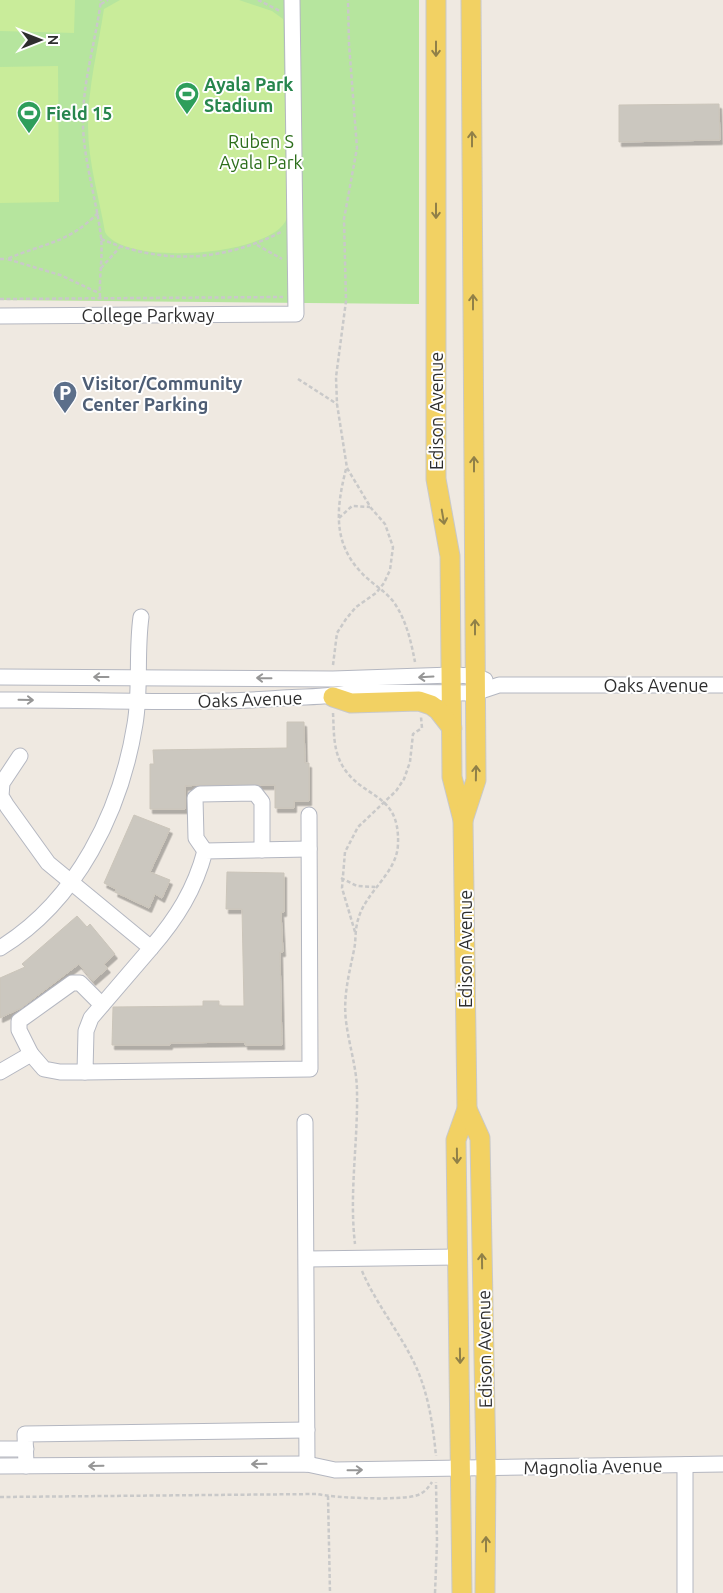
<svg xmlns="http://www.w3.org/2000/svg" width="723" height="1593" font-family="Ubuntu,sans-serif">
  <defs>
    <filter id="shadow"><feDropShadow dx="2.5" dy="4.5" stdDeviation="0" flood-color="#0004"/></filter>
  </defs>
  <rect width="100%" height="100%" fill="#efe9e1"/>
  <polygon fill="#b6e59e" points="0,0 419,0 419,304 0,300"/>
  <g fill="#c9ec9a">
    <polygon points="0,0 75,0 74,33 0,31"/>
    <path d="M120,0h119l33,11 11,8 4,199c-12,38 -164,49 -182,14 -6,-35 -17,-70 -17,-106 0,-39 10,-78 16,-117z"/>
    <polygon points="58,66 59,202 0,203 0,67"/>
  </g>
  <g fill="#cbc7bf" stroke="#cbc5ba" filter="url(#shadow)">
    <polygon points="719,104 720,140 619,142 619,105"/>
    <polygon points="287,722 304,722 305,763 309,763 309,801 294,801 294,808 275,808 275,785 200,785 185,786 185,809 150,809 150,764 154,764 153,750 287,748"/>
    <polygon points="134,815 170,829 150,872 170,880 162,898 155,894 149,908 115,892 116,889 104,883"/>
    <polygon points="227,872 284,873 284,912 281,912 283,952 280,952 282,1045 245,1045 245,1042 170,1043 170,1045 112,1045 113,1007 203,1006 203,1001 219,1001 219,1006 244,1006 242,909 226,909"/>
    <polygon points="77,916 87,927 90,924 115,954 104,964 108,968 93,981 79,964 21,1008 0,1018 0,978 25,967 22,964"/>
  </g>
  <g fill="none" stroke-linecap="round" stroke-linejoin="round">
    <defs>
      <g id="minor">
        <polyline points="0,316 296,314 292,0"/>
        <polyline points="0,677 333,679 452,675 475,676 485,680"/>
        <path d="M0,700c94,-1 189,5 283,-2 23,-2 45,0 68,-6l124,1 24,-8h224"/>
        <polyline points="20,756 2,783 1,796 7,806 48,863 151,948 91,1018 86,1031 85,1072 310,1069 309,815"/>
        <polyline points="205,851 196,838 195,798 200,794 255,793 262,802 262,850"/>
        <path d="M0,948c77,-47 121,-137 135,-224 6,-35 1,-71 6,-107"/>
        <path d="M151,948c26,-30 44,-59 54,-97l104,-2"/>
        <polyline points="31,1054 19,1030 19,1021 72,983 80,983 102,1005"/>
        <polyline points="0,1072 31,1054 44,1069 60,1072 85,1072"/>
        <polyline points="305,1122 307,1464"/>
        <polyline points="307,1259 457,1257"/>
        <polyline points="0,1449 26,1449"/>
        <polyline points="685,1465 685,1593"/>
        <polyline points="0,1466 307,1464 335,1470 723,1464"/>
        <polyline points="26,1466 25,1434 307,1430"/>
      </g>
      <g id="major">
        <polyline points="436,0 436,479 450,556 452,777 463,820 467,1109 456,1140 462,1593"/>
        <polyline points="333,697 351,703 419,701 431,705 438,710 452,728"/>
        <polyline points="463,820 476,780 471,0"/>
        <polyline points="467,1109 480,1138 486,1468 485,1593"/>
      </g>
    </defs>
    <use href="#minor" stroke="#b4b7c1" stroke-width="17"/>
    <use href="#major" stroke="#c9c9c9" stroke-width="21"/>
    <g stroke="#c9c9c9" stroke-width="2.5" stroke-dasharray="4 2.5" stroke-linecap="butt">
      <polyline points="258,0 280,11"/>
      <polyline points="101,4 108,0"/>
      <path d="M98,213c-31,31 -54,30 -91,46l53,16 39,18"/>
      <path d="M101,239c62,26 122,23 182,-8"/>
      <polyline points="257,245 282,259"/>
      <polyline points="0,259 7,259"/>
      <polyline points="101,268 120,247"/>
      <path d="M100,297c-1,-20 3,-40 1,-60 -5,-41 -19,-80 -18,-121 1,-39 13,-77 18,-116"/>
      <polyline points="0,299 283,297"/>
      <polyline points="298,379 337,404"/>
      <path d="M346,469c-9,36 -14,71 13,101 10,12 24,19 34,31 13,18 18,40 22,61"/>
      <polyline points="339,518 352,506 370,507"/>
      <polyline points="333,665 337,633 346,619 356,607 376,593 384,583 390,570 393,547 385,524 371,508 347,468 337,404 336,377 346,301 344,219 357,148 349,44 348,0"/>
      <path d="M333,713c1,18 0,36 9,52 20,35 58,26 56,79 -1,31 -35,48 -41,80 -2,8 -1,17 -3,26 -5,24 -11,47 -8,71 3,25 11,47 11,71 1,50 -8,102 -2,152"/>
      <polyline points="341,878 357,886 375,887"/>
      <polyline points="355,932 342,888 345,852 358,827 396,791 404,779 410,762 413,734 422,728 421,717"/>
      <path d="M362,1271c15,35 40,64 55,98 12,28 16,57 19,87"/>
      <polyline points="328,1496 330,1593"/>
      <path d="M0,1497l317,-3c19,4 84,7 101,1 7,-3 10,-7 14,-13"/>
      <polyline points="435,1593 437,1542 436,1482"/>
    </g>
    <use href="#minor" stroke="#fff" stroke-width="15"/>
    <use href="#major" stroke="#f2d163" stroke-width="19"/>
  </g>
  <defs><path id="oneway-shaft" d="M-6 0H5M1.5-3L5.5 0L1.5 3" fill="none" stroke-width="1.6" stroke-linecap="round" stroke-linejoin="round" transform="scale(1.25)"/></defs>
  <g stroke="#908048">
    <use href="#oneway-shaft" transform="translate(436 49) rotate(90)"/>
    <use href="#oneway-shaft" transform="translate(472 139) rotate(-90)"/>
    <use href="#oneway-shaft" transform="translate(436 211) rotate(90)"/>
    <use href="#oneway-shaft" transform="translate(473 302) rotate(-90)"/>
    <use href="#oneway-shaft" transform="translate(474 464) rotate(-90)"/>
    <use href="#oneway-shaft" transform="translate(443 517) rotate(80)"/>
    <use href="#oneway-shaft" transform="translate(475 627) rotate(-90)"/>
    <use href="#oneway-shaft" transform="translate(476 773) rotate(-89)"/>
    <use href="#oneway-shaft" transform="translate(457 1156) rotate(89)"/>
    <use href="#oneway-shaft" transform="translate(482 1261) rotate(-91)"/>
    <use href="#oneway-shaft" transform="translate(460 1356) rotate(89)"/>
    <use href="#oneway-shaft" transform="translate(486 1544) rotate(-90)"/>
  </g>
  <g stroke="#969696">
    <use href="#oneway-shaft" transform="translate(101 677) rotate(180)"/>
    <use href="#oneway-shaft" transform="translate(426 677) rotate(177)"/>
    <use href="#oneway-shaft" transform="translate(264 678) rotate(-179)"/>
    <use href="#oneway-shaft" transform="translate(26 700) rotate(1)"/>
    <use href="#oneway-shaft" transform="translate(259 1464) rotate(179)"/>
    <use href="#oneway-shaft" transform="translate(96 1466) rotate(179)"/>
    <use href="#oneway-shaft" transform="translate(355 1470) rotate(-1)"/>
  </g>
  <defs>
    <symbol id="stadium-pin" viewBox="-11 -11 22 30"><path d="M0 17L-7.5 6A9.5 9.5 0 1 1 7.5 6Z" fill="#2e9e5b" stroke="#fff"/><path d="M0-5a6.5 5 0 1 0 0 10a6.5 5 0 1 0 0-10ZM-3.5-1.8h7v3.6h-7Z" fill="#fff"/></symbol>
    <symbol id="parking-pin" viewBox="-11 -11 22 30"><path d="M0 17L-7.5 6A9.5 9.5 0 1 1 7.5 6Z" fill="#5c6f8a" stroke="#fff"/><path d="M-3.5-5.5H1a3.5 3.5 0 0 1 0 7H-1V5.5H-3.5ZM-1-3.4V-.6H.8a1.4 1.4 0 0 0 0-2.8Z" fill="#fff"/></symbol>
  </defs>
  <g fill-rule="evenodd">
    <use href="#stadium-pin" x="173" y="80" width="28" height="38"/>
    <use href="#stadium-pin" x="15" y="99" width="28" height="38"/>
    <use href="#parking-pin" x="51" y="379" width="28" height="38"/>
  </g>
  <g text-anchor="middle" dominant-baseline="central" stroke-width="4" stroke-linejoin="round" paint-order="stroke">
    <g font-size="18" font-weight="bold" fill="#27864d" stroke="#fff" text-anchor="start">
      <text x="204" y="84">Ayala Park<tspan x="204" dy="21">Stadium</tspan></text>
      <text x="46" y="113">Field 15</text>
    </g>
    <g font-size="18" fill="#2c6e1b" stroke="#fff">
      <text x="261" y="141">Ruben S<tspan x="261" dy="21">Ayala Park</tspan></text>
    </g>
    <g font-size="18" fill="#2e2e2e" stroke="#fff">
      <text x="148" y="315">College Parkway</text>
      <text transform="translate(436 411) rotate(-90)">Edison Avenue</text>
      <text x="656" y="685">Oaks Avenue</text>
      <text transform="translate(250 699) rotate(-2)">Oaks Avenue</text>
      <text transform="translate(465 949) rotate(-90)">Edison Avenue</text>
      <text transform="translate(484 1349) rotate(-91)">Edison Avenue</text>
      <text transform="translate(593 1466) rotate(-1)">Magnolia Avenue</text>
    </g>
    <g font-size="18" font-weight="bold" fill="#4e5e75" stroke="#fff" text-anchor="start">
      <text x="82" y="383">Visitor/Community<tspan x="82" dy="21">Center Parking</tspan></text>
    </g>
  </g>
  <g transform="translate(40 40) rotate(90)" stroke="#ffffff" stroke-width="4" paint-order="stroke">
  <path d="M0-4L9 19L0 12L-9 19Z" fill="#2e2e2e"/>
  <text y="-8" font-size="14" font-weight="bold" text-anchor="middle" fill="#2e2e2e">N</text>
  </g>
</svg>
